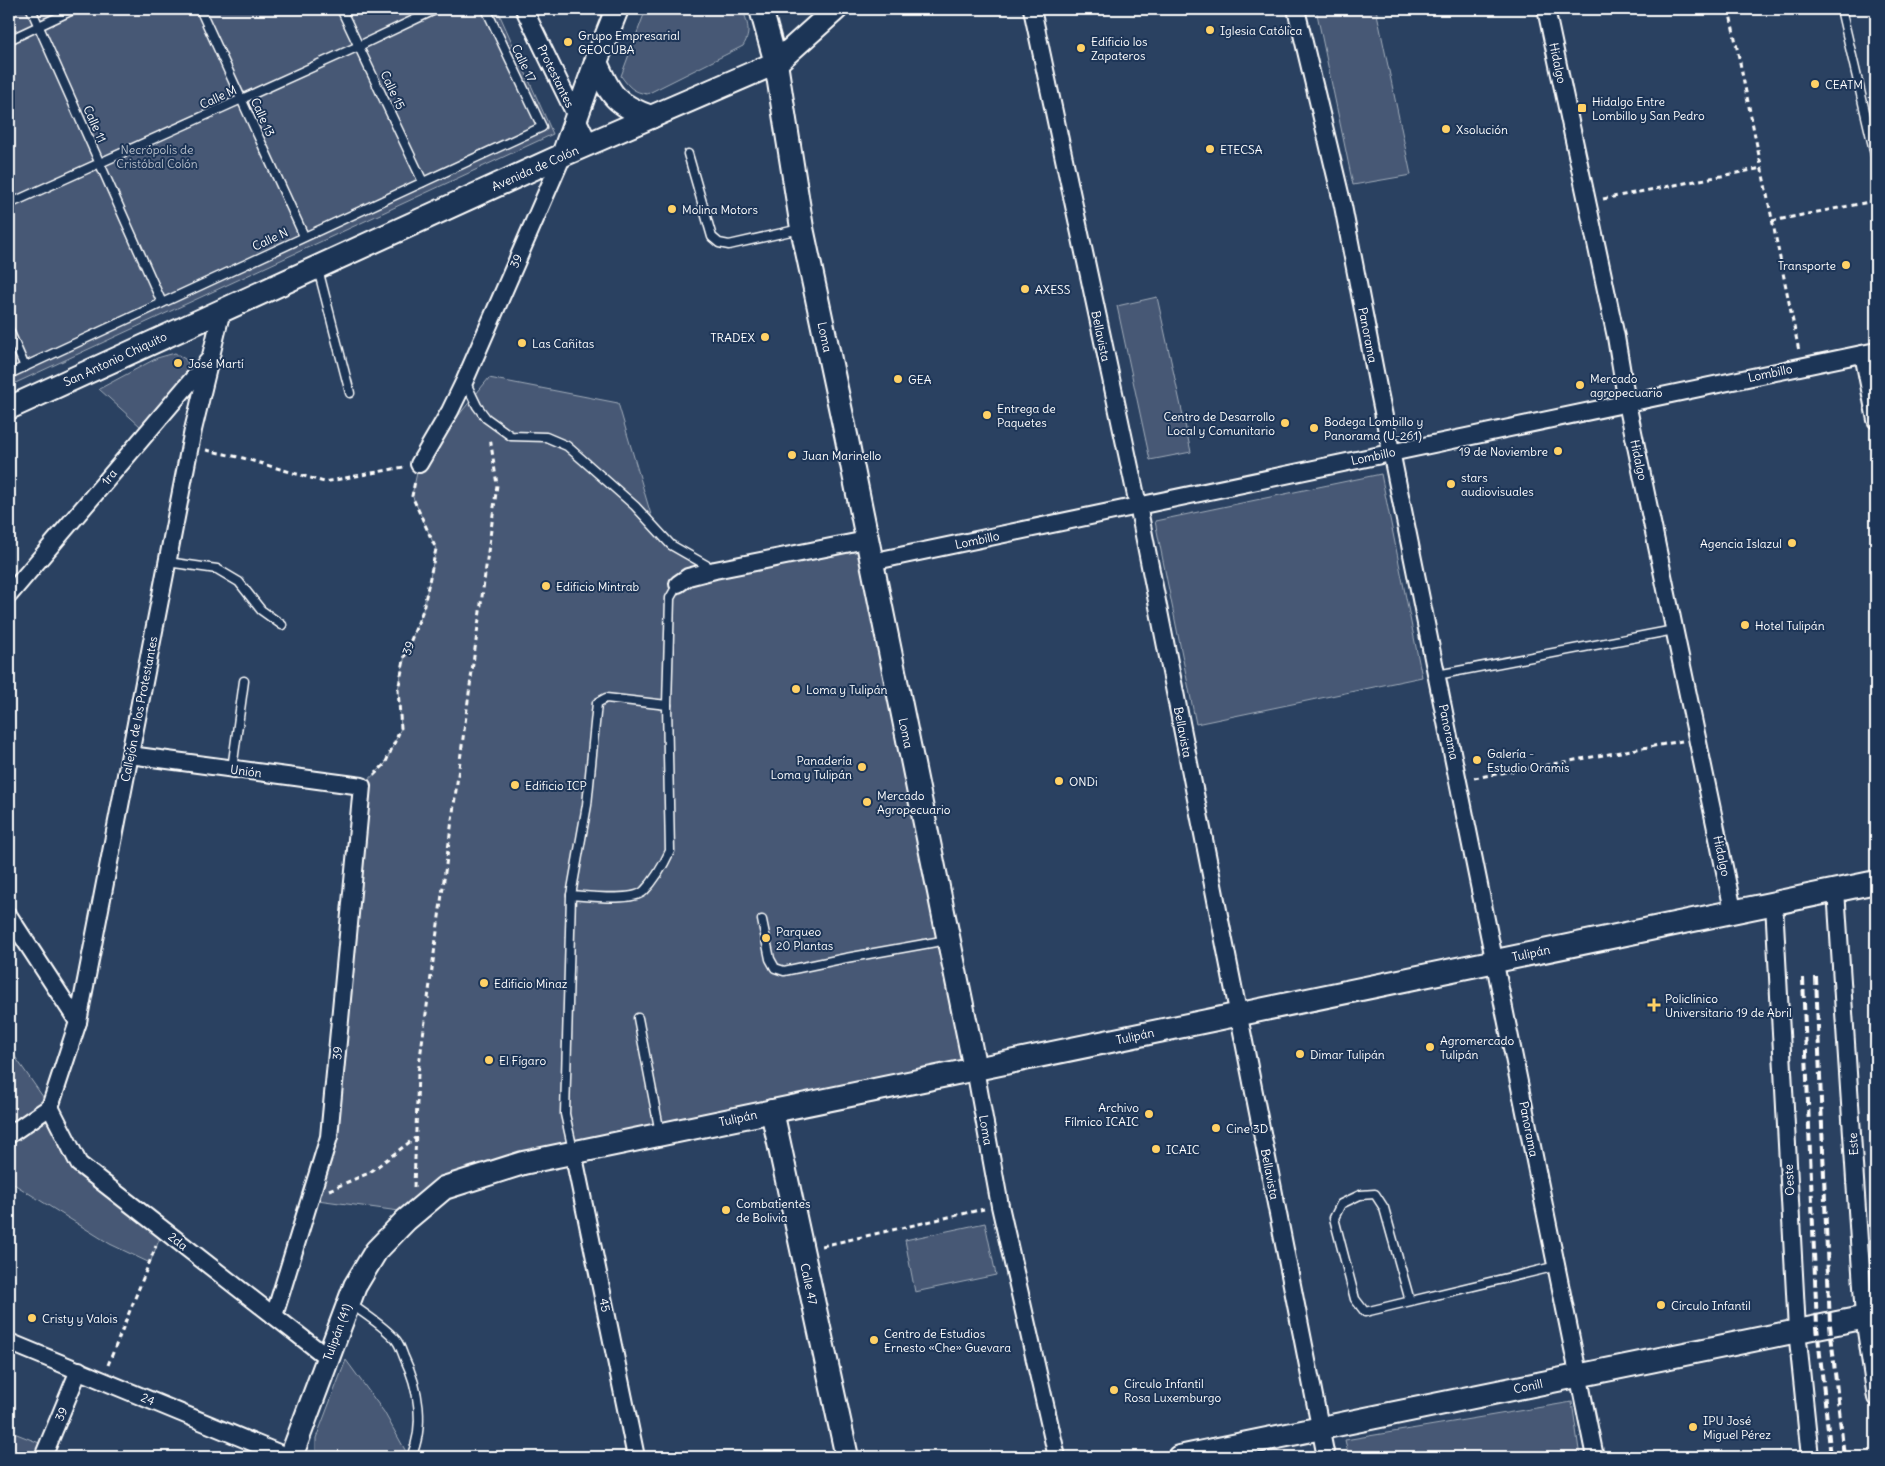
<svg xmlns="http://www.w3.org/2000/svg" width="1885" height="1466" font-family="Delius,sans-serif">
  <rect width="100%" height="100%" fill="#2a4161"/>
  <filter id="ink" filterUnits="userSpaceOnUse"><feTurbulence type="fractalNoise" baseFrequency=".02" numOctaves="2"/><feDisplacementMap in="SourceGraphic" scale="10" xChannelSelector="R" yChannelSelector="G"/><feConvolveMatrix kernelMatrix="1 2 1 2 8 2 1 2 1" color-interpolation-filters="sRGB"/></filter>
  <g filter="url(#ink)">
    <g fill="#465975" stroke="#a2acba">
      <polygon points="9,9 497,9 553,134 9,386"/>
      <path d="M646,9h97c4,14 9,23 0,37l-96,48c-14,-2 -18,-7 -26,-18z"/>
      <polygon points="1316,9 1376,9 1411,175 1353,185"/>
      <polygon points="1157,297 1191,452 1150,460 1117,306"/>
      <polygon points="175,353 185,359 190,366 188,375 141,427 99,389 157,358"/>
      <polygon points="489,378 618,403 654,525 671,545 715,570 866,540 975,1069 523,1163 414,1213 310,1199 329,1137 362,786 385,764 401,728 398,690 405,655 423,610 436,549 412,495 419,464"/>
      <polygon points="1381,474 1422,677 1196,724 1155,521"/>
      <polygon points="9,1048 50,1107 79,1164 163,1230 150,1263 110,1244 9,1181"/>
      <polygon points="985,1223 996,1275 915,1292 905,1240"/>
      <polygon points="346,1360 384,1412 409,1457 322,1457 316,1450 316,1438"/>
      <polygon points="1572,1402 1580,1457 1349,1457 1345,1440"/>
      <polygon points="9,1431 47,1446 43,1457 9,1457"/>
    </g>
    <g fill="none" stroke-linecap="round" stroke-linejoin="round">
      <defs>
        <g id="lane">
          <polyline points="31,9 162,303"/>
          <polyline points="200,9 304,236"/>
          <polyline points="341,9 423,182"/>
          <polyline points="1841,9 1876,159"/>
          <polyline points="9,40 75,9"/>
          <polyline points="688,154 712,237 719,243 729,245 800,229"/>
          <polyline points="9,204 359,46 437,9"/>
          <polyline points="318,269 350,393"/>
          <polyline points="9,330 25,367"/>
          <polyline points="9,374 542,127 486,9"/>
          <polyline points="465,381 477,406 486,418 511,436 546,437 567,446 635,506 671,545 713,569"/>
          <polyline points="167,562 217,569 239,582 261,610 282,625"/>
          <polyline points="1437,675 1674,630"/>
          <polyline points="232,769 244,681"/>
          <polyline points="571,895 587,805 597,703 606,698 667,705"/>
          <polyline points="762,920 770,959 775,968 784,971 846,958 947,940"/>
          <polyline points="638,1018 660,1133"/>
          <path d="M573,1150l-8,-36 6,-219c16,1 61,7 73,-4 10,-10 20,-27 26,-40l-3,-146 3,-107 8,-14"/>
          <polyline points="1410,1301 1384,1208 1375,1194 1360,1195 1341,1204 1334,1218 1355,1299 1365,1312 1557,1266"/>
          <path d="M351,1304c15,11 33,22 45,36 4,5 6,12 8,17 15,31 21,69 7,100"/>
        </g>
        <g id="street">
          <polyline points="524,9 589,143"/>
          <polyline points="1032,9 1138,505 1326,1457"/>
          <polyline points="1296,9 1343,206 1377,382 1595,1457"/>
          <polyline points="1546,9 1616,337 1627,403 1733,910"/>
          <polyline points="1863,354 1876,420"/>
          <polyline points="419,464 450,411 465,380 563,155"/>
          <polyline points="871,562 1876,351"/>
          <polyline points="678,584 688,577 715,570 866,540"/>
          <polyline points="9,595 208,361"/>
          <polyline points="130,755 362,786 329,1137 274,1316"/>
          <polyline points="1836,890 1864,1317 1876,1398"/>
          <polyline points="1774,903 1797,1330 1810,1457"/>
          <polyline points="9,916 78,1022"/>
          <polyline points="975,1069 1000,1206 1057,1457"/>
          <polyline points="50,1107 78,1022 193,430 222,310"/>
          <polyline points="50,1107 79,1164 328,1358"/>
          <polyline points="9,1135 50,1107"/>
          <polyline points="573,1152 636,1457"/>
          <polyline points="9,1342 288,1457"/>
          <polyline points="43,1457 79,1370"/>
        </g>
        <g id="secondary">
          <polyline points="761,9 776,63 802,228 846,435 975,1069"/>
          <path d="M596,62c14,33 20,43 55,55"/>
          <polyline points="563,155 596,62 617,9"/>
          <polyline points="9,408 563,155 776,63 836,9"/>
          <polyline points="772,1111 847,1457"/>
          <polyline points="291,1457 355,1286 376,1251 406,1220 444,1188 523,1163 1876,882"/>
          <polyline points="1179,1457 1876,1315"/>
        </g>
      </defs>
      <use href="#lane" stroke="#fff" stroke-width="11"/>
      <use href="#street" stroke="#fff" stroke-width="20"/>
      <use href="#secondary" stroke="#fff" stroke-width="26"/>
      <g stroke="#fff" stroke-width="3" stroke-dasharray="5 4" stroke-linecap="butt">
        <polyline points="1729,9 1799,351"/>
        <polyline points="1603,199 1762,168"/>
        <polyline points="1772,221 1874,201 1876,196"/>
        <polyline points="206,450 243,458 324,482 404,467"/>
        <polyline points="374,775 385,764 401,728 398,690 405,655 423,610 436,549 412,496 415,481"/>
        <polyline points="1474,778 1682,741"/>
        <polyline points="414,1187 418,1073 497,485 490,437"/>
        <polyline points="329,1190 369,1173 415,1138"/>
        <polyline points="822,1246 984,1209"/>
        <polyline points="108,1365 156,1246"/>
      </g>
      <use href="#lane" stroke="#1d3557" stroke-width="8"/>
      <use href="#street" stroke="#1d3557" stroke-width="16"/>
      <use href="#secondary" stroke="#1d3557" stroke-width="22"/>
      <g stroke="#fff" stroke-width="4" stroke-dasharray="8 4" stroke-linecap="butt">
        <polyline points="1816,977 1830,1325 1844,1457"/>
        <polyline points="1803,978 1817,1327 1831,1457"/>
      </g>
    </g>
  </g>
  <g fill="#ffd166" stroke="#1d3557" stroke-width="2">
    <circle cx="1210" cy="30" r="5"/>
    <circle cx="568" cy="42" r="5"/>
    <circle cx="1081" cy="48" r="5"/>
    <circle cx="1815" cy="84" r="5"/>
    <rect x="1577" y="103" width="10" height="10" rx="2.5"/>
    <circle cx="1446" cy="129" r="5"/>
    <circle cx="1210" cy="149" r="5"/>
    <circle cx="672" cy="209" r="5"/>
    <circle cx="1846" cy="265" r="5"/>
    <circle cx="1025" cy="289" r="5"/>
    <circle cx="765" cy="337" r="5"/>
    <circle cx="522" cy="343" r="5"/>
    <circle cx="178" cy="363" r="5"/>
    <circle cx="898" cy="379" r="5"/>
    <circle cx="1580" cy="385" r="5"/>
    <circle cx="987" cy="415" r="5"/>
    <circle cx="1285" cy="423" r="5"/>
    <circle cx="1314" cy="428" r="5"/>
    <circle cx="1558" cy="451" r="5"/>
    <circle cx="792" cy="455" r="5"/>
    <circle cx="1451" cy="484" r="5"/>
    <circle cx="1792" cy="543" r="5"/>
    <circle cx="546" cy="586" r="5"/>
    <circle cx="1745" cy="625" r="5"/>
    <circle cx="796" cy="689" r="5"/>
    <circle cx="1477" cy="760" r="5"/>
    <circle cx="862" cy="767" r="5"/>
    <circle cx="1059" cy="781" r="5"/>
    <circle cx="515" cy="785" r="5"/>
    <circle cx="867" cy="802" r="5"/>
    <circle cx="766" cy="938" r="5"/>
    <circle cx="484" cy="983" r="5"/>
    <path d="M1651.5 997.5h5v5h5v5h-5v5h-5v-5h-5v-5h5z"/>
    <circle cx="1430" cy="1047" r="5"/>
    <circle cx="1300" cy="1054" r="5"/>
    <circle cx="489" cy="1060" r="5"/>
    <circle cx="1149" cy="1114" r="5"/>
    <circle cx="1216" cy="1128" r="5"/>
    <circle cx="1156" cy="1149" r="5"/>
    <circle cx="726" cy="1210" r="5"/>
    <circle cx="1661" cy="1305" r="5"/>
    <circle cx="32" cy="1318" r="5"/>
    <circle cx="874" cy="1340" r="5"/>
    <circle cx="1114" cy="1390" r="5"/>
    <circle cx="1693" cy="1427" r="5"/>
  </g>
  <g text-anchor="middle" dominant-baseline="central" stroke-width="4" stroke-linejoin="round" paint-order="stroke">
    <g font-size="12" fill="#fff" stroke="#1d3557" text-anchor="start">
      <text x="1220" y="30">Iglesia Católica</text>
      <text x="578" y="35">Grupo Empresarial<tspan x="578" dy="14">GEOCUBA</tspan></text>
      <text x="1091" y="41">Edificio los<tspan x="1091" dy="14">Zapateros</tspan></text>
      <text x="1825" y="84">CEATM</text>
      <text x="1592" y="101">Hidalgo Entre<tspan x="1592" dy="14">Lombillo y San Pedro</tspan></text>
      <text x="1456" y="129">Xsolución</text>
      <text x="1220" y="149">ETECSA</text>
      <text x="682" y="209">Molina Motors</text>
      <text x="1836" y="265" text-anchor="end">Transporte</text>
      <text x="1035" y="289">AXESS</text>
      <text x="755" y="337" text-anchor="end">TRADEX</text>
      <text x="532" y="343">Las Cañitas</text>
      <text x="188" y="363">José Martí</text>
      <text x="1590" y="378">Mercado<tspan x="1590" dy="14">agropecuario</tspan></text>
      <text x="908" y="379">GEA</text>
      <text x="997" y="408">Entrega de<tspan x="997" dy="14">Paquetes</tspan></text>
      <text x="1275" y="416" text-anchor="end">Centro de Desarrollo<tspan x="1275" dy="14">Local y Comunitario</tspan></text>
      <text x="1324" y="421">Bodega Lombillo y<tspan x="1324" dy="14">Panorama (U-261)</tspan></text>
      <text x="1548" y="451" text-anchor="end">19 de Noviembre</text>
      <text x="802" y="455">Juan Marinello</text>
      <text x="1461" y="477">stars<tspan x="1461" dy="14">audiovisuales</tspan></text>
      <text x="1782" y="543" text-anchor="end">Agencia Islazul</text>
      <text x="556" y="586">Edificio Mintrab</text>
      <text x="1755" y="625">Hotel Tulipán</text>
      <text x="806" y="689">Loma y Tulipán</text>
      <text x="1487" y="753">Galería -<tspan x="1487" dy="14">Estudio Oramis</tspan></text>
      <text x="852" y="760" text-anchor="end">Panadería<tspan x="852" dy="14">Loma y Tulipán</tspan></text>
      <text x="1069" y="781">ONDi</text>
      <text x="525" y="785">Edificio ICP</text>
      <text x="877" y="795">Mercado<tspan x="877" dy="14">Agropecuario</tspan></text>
      <text x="776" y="931">Parqueo<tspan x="776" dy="14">20 Plantas</tspan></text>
      <text x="494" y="983">Edificio Minaz</text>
      <text x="1665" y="998">Policlínico<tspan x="1665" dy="14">Universitario 19 de Abril</tspan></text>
      <text x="1440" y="1040">Agromercado<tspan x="1440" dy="14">Tulipán</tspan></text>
      <text x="1310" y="1054">Dimar Tulipán</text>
      <text x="499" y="1060">El Fígaro</text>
      <text x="1139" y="1107" text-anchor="end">Archivo<tspan x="1139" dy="14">Fílmico ICAIC</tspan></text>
      <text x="1226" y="1128">Cine 3D</text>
      <text x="1166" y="1149">ICAIC</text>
      <text x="736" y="1203">Combatientes<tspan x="736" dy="14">de Bolivia</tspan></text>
      <text x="1671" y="1305">Círculo Infantil</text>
      <text x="42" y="1318">Cristy y Valois</text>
      <text x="884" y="1333">Centro de Estudios<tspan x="884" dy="14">Ernesto «Che» Guevara</tspan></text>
      <text x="1124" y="1383">Círculo Infantil<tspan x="1124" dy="14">Rosa Luxemburgo</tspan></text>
      <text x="1703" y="1420">IPU José<tspan x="1703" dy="14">Miguel Pérez</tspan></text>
    </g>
    <g font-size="12" fill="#fff" stroke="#1d3557">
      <text transform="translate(524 63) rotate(64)">Calle 17</text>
      <text transform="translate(1558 63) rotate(78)">Hidalgo</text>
      <text transform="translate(556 76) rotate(64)">Protestantes</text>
      <text transform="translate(393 90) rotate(65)">Calle 15</text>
      <text transform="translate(218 97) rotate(-25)">Calle M</text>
      <text transform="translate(263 117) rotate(66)">Calle 13</text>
      <text transform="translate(95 124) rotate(66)">Calle 11</text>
      <text transform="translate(535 168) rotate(-24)">Avenida de Colón</text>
      <text transform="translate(270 239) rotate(-25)">Calle N</text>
      <text transform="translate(516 261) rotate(-66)">39</text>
      <text transform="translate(1368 335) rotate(79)">Panorama</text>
      <text transform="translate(1101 336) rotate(78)">Bellavista</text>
      <text transform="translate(825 337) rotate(78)">Loma</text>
      <text transform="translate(115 359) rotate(-25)">San Antonio Chiquito</text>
      <text transform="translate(1770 373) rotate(-12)">Lombillo</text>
      <text transform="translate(1373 456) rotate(-12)">Lombillo</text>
      <text transform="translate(1639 460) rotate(78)">Hidalgo</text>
      <text transform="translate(109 477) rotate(-50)">1ra</text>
      <text transform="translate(977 540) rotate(-12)">Lombillo</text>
      <text transform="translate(408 648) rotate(-70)">39</text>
      <text transform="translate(139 709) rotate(-79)">Callejón de los Protestantes</text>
      <text transform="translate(1183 732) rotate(79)">Bellavista</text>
      <text transform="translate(1449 732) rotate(78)">Panorama</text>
      <text transform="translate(906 733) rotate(78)">Loma</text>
      <text transform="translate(246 771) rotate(7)">Unión</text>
      <text transform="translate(1722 856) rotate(78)">Hidalgo</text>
      <text transform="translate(1531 953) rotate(-12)">Tulipán</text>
      <text transform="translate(1135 1036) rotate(-12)">Tulipán</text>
      <text transform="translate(337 1053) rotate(-85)">39</text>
      <text transform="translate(738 1118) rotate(-12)">Tulipán</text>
      <text transform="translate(1529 1129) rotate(79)">Panorama</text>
      <text transform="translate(986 1130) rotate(80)">Loma</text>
      <text transform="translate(1853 1144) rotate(-94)">Este</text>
      <text transform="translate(1270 1174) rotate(79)">Bellavista</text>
      <text transform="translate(1789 1180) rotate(-93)">Oeste</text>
      <text transform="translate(178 1241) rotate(38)">2da</text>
      <text transform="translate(809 1284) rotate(78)">Calle 47</text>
      <text transform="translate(605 1305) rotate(78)">45</text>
      <text transform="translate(337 1332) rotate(-70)">Tulipán (41)</text>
      <text transform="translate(1528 1386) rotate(-12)">Conill</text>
      <text transform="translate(148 1399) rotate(23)">24</text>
      <text transform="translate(61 1414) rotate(-67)">39</text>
    </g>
    <g font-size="12" fill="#b5bdc8" stroke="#1d3557">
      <text x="157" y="149">Necrópolis de<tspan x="157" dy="14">Cristóbal Colón</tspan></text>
    </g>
  </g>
  <rect width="1885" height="1466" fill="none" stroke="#1d3557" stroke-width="30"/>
  <rect x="15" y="15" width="1855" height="1436" fill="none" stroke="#fff" stroke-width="2" filter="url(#ink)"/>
</svg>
